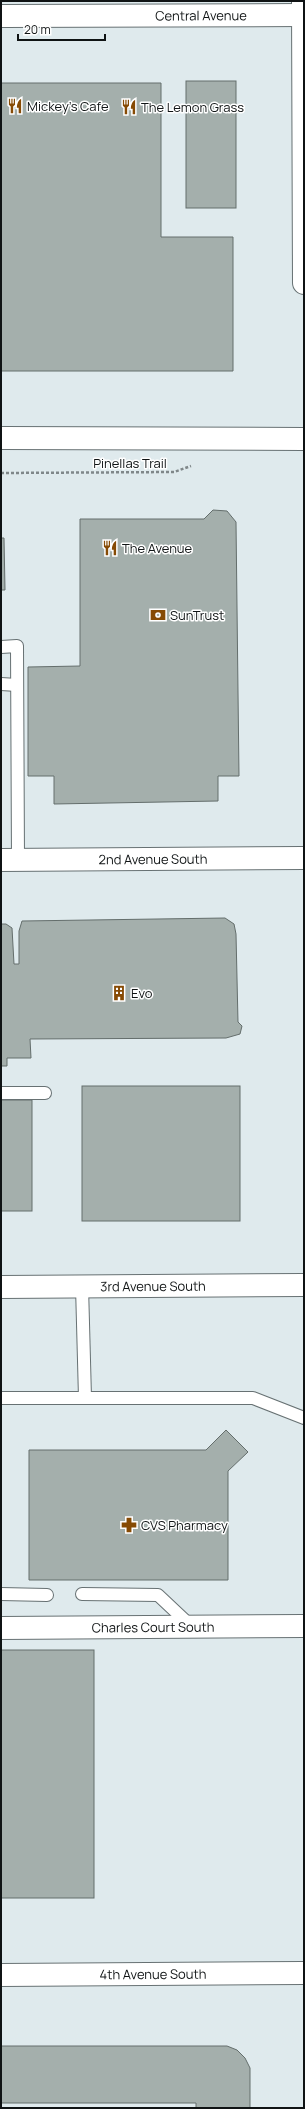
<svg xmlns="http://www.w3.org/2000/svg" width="305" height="2109" font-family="Manrope,sans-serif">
  <rect width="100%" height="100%" fill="#dfeaed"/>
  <g fill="#a4afac" stroke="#646e6c">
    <rect x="186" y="81" width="50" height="127"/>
    <polygon points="1,83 161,83 161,237 233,237 233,371 1,371"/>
    <polygon points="213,510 227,511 236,522 239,776 218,776 218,801 54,804 54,776 28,776 28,667 80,666 80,519 204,519"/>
    <polygon points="1,538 4,538 5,590 1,590"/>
    <polygon points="225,918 234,924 236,934 238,1022 242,1026 240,1034 226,1038 30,1039 31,1058 7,1058 7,1066 1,1066 1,924 6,924 12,928 14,964 19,964 19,931 22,921"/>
    <rect x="82" y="1086" width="158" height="135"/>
    <rect x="1" y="1100" width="31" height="111"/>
    <polygon points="226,1430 248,1452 228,1471 228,1580 29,1580 29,1450 206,1450"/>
    <rect x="1" y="1650" width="93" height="248"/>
    <polygon points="1,2046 227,2046 237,2050 245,2058 250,2068 250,2108 196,2108 196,2103 1,2103"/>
  </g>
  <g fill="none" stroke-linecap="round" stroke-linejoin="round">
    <defs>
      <g id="service">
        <polyline points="1,647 17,646 18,860"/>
        <polyline points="1,684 17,685"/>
        <polyline points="1,1093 45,1093"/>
        <polyline points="82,1286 85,1398"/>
        <polyline points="1,1398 253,1398 304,1418"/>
        <polyline points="1,1594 47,1595"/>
        <polyline points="82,1594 158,1595 192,1627"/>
      </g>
      <g id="minor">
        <path id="s1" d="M1,860l303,-2"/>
        <path id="s2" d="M1,1287l303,-2"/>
        <path id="s3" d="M1,1628l303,-2"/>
      </g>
      <g id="tertiary">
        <path id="s4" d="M1,16l303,-1"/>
        <path id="s5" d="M1,1975l303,-2"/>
      </g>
      <g id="primary">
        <polyline points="303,1 304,283"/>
        <polyline points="1,438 304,439"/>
      </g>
    </defs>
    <use href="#service" stroke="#677173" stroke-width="14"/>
    <use href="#minor" stroke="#677173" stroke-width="24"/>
    <use href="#tertiary" stroke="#677173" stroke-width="24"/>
    <use href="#primary" stroke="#677173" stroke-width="24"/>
    <polyline stroke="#7f8789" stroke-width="2.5" stroke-dasharray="3 2" stroke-linecap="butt" points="1,473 174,472 191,466"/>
    <use href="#service" stroke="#fff" stroke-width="12"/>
    <use href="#minor" stroke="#fff" stroke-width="22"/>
    <use href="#tertiary" stroke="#fff" stroke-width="22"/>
    <use href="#primary" stroke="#fff" stroke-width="22"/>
  </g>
  <defs>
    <symbol id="restaurant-bare" viewBox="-9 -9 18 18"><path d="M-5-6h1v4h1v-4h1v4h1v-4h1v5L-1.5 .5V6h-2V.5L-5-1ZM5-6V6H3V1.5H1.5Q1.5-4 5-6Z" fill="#864a04" stroke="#fff" stroke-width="2.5" paint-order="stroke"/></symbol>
    <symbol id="bank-bare" viewBox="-9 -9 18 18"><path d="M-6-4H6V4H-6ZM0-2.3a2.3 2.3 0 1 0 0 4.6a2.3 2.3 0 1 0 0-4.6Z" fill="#864a04" stroke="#fff" stroke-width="2.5" paint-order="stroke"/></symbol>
    <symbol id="building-bare" viewBox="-9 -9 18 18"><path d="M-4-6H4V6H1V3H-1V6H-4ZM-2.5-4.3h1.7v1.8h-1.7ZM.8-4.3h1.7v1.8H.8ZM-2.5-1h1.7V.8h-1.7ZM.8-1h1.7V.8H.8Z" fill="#864a04" stroke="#fff" stroke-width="2.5" paint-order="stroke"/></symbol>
    <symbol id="pharmacy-bare" viewBox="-9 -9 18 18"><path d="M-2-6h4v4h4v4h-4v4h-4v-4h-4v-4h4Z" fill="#864a04" stroke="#fff" stroke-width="2.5" paint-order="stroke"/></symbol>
  </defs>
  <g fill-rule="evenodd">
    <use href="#restaurant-bare" x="4" y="95" width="22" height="22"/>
    <use href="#restaurant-bare" x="118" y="96" width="22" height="22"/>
    <use href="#restaurant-bare" x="99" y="537" width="22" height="22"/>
    <use href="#bank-bare" x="147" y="604" width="22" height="22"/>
    <use href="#building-bare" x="108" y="982" width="22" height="22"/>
    <use href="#pharmacy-bare" x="118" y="1514" width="22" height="22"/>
  </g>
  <g text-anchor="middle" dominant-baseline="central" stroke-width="3" stroke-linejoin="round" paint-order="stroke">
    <g font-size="13" fill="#0f1314" stroke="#fff">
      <text stroke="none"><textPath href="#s4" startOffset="200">Central Avenue</textPath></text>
      <text x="130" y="463">Pinellas Trail</text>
      <text stroke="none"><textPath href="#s1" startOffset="152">2nd Avenue South</textPath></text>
      <text stroke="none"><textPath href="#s2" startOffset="152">3rd Avenue South</textPath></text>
      <text stroke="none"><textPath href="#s3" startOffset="152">Charles Court South</textPath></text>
      <text stroke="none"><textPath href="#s5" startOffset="152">4th Avenue South</textPath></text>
    </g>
    <g font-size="13" fill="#0f1314" stroke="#fff" text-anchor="start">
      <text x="27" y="106">Mickey's Cafe</text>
      <text x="141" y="107">The Lemon Grass</text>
      <text x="122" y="548">The Avenue</text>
      <text x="170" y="615">SunTrust</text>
      <text x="131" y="993">Evo</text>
      <text x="141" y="1525">CVS Pharmacy</text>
    </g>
  </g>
  <rect width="305" height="2109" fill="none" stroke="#0f1314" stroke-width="4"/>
  <path d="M18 34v6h87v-6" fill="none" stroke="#0f1314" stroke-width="2"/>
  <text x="24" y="34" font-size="12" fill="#0f1314" stroke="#ffffff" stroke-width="3" paint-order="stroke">20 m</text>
</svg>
